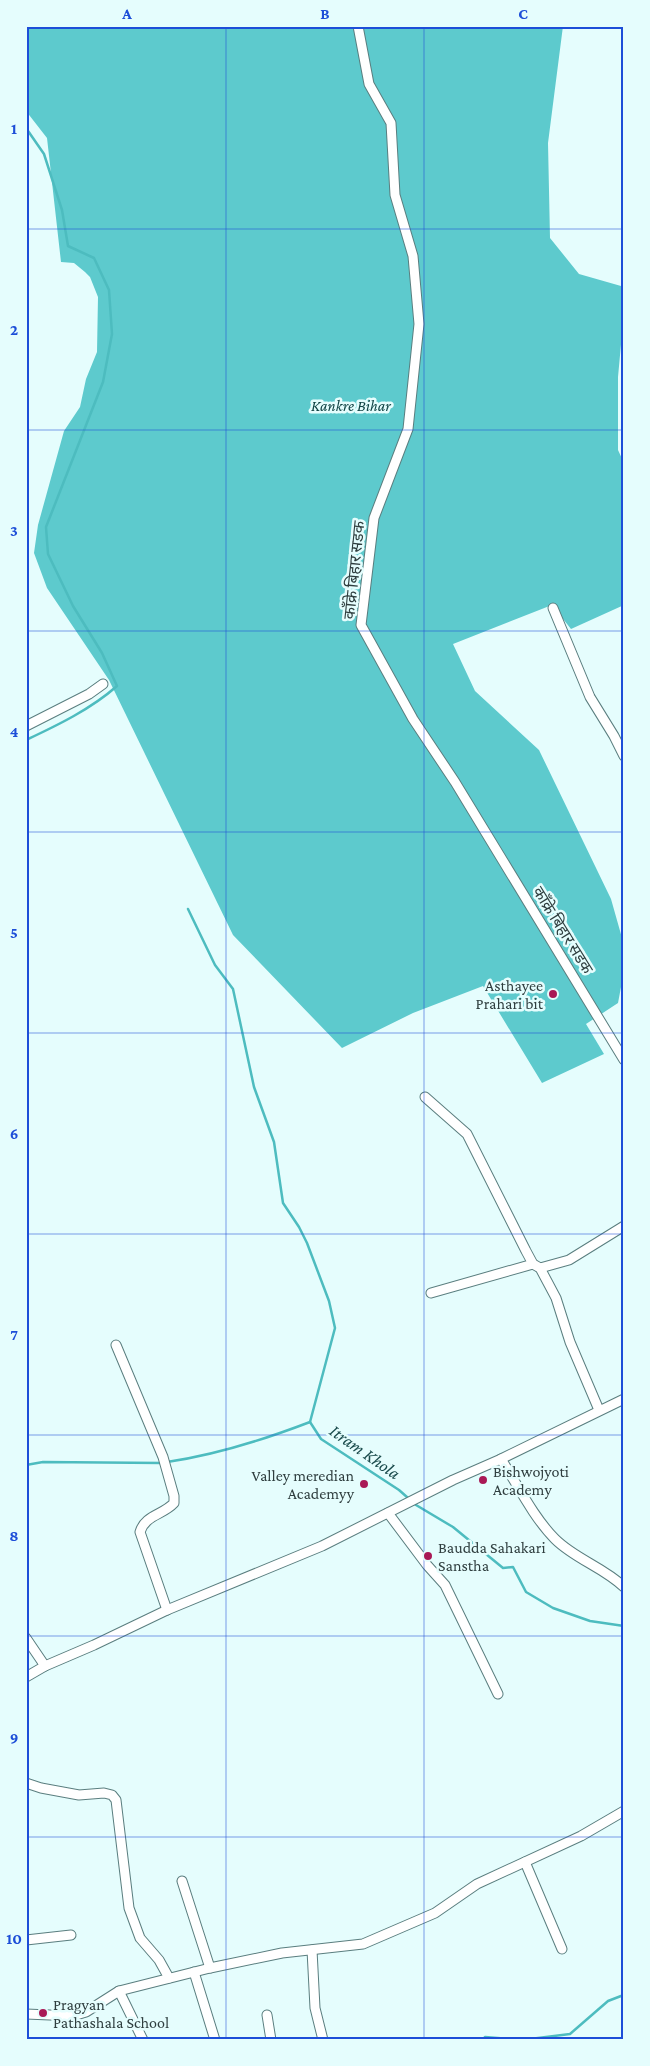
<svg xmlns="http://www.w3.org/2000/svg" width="650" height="2066" font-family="'Crimson Pro','Noto Sans Devanagari',serif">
  <rect width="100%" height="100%" fill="#e5fdfd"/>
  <polygon fill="#5dcacd" points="26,26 563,26 548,143 550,238 579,274 621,286 624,312 618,377 618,450 624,463 624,605 571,629 552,605 453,644 475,691 539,750 611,899 624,945 624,971 618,1003 586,1024 604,1054 542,1083 483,986 413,1013 342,1048 233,935 109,680 47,588 34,553 38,525 64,431 80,407 86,379 97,352 98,297 90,277 85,272 74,263 61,262 47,138 26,111"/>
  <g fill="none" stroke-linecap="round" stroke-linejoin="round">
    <g stroke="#4dbcbf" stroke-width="2.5">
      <path d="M26,128l18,26 18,56 6,36 26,12 15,32 3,44 -9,48 -57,145 2,27 25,52 29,47 15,33c-26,23 -59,39 -91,54"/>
      <polyline points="188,909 215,965 233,989 254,1087 274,1142 283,1203 299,1227 307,1243 329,1301 335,1328 310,1422"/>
      <path d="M167,1462c49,-7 96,-22 143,-40l11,17 78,51 17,15 37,22 50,41 10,-1 13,25 27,16 37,13 34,5"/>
      <polyline points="26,1465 43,1462 162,1463"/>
      <polyline points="483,2040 485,2037 522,2040 570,2034 608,2001 621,1996 624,1998"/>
    </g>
    <defs>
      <g id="street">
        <polyline points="358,26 369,84 391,123 395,195 413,256 419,324 408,429 374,518 361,625 413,719 455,782 624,1060"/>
        <polyline points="553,608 590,697 614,736 624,756"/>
        <polyline points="26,726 89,694 103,684"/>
        <polyline points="425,1097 467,1134 526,1251 533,1264 540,1268 556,1298 570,1342 599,1410"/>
        <polyline points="540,1268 569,1260 624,1226"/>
        <polyline points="431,1293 533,1264"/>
        <path d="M116,1345l47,112 11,39v7c-11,12 -29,12 -34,29l27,78"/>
        <path d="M501,1459c16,25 33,59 54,80 20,20 48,28 69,48"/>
        <polyline points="388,1513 427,1565 445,1585 498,1694"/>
        <polyline points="26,1638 45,1666"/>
        <polyline points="26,1677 45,1666 94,1645 167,1610 322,1546 453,1480 501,1459 624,1399"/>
        <polyline points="26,1783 41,1788 79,1795 104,1793 112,1795 116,1800 129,1908 140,1938 159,1960 169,1978"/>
        <polyline points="525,1862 562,1949"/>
        <polyline points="182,1881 210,1968"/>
        <polyline points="26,1940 71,1935"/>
        <polyline points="312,1950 315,2008 323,2040"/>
        <polyline points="194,1972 215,2040"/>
        <polyline points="119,1991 143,2040"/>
        <polyline points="26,2014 73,2016 86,2012 119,1991 210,1968 282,1953 363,1944 435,1913 477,1884 581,1836 624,1811"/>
        <polyline points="267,2015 271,2040"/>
      </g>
    </defs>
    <use href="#street" stroke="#5a7e7f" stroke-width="11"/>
    <use href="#street" stroke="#fff" stroke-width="9"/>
  </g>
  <path fill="none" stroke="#1d4ed8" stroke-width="1" stroke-opacity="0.55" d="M226,26v2014M424,26v2014M26,229h598M26,430h598M26,631h598M26,832h598M26,1033h598M26,1234h598M26,1435h598M26,1636h598M26,1837h598"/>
  <g fill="#a91956" stroke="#e5fdfd" stroke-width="2">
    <circle cx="553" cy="994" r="5"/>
    <circle cx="483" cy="1480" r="5"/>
    <circle cx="364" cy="1484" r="5"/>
    <circle cx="428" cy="1556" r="5"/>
    <circle cx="43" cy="2013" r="5"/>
  </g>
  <g text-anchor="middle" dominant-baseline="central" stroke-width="5" stroke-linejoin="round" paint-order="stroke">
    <g font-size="16" font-style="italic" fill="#104344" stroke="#e5fdfd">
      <text x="351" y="405">Kankre Bihar</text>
    </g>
    <g font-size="16" fill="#2f3e3f" stroke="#e5fdfd">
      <text transform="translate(354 570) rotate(-84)">काँक्रे बिहार सडक</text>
      <text transform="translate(563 930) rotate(58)">काँक्रे बिहार सडक</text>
    </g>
    <g font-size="16" fill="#2f3e3f" stroke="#e5fdfd" text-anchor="start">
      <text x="543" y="985" text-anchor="end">Asthayee<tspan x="543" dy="18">Prahari bit</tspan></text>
      <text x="493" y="1471">Bishwojyoti<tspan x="493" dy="18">Academy</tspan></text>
      <text x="354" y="1475" text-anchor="end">Valley meredian<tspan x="354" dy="18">Academyy</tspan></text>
      <text x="438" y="1547">Baudda Sahakari<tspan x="438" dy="18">Sanstha</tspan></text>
      <text x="53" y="2004">Pragyan<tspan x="53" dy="18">Pathashala School</tspan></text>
    </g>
    <g font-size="18" font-style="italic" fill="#1a4b4c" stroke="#e5fdfd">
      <text transform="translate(365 1452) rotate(35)">Itram Khola</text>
    </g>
  </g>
  <rect width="650" height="2066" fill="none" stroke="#e5fdfd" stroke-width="55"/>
  <rect x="28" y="28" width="594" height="2010" fill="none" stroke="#1d4ed8" stroke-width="2"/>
  <g font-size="16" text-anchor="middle" font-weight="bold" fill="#1d4ed8">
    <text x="127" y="19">A</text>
    <text x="325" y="19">B</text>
    <text x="523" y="19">C</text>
    <text x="14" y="134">1</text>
    <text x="14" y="335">2</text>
    <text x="14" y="536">3</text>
    <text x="14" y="737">4</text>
    <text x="14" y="938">5</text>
    <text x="14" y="1139">6</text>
    <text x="14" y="1340">7</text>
    <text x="14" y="1541">8</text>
    <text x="14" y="1743">9</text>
    <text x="14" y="1944">10</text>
  </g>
</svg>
